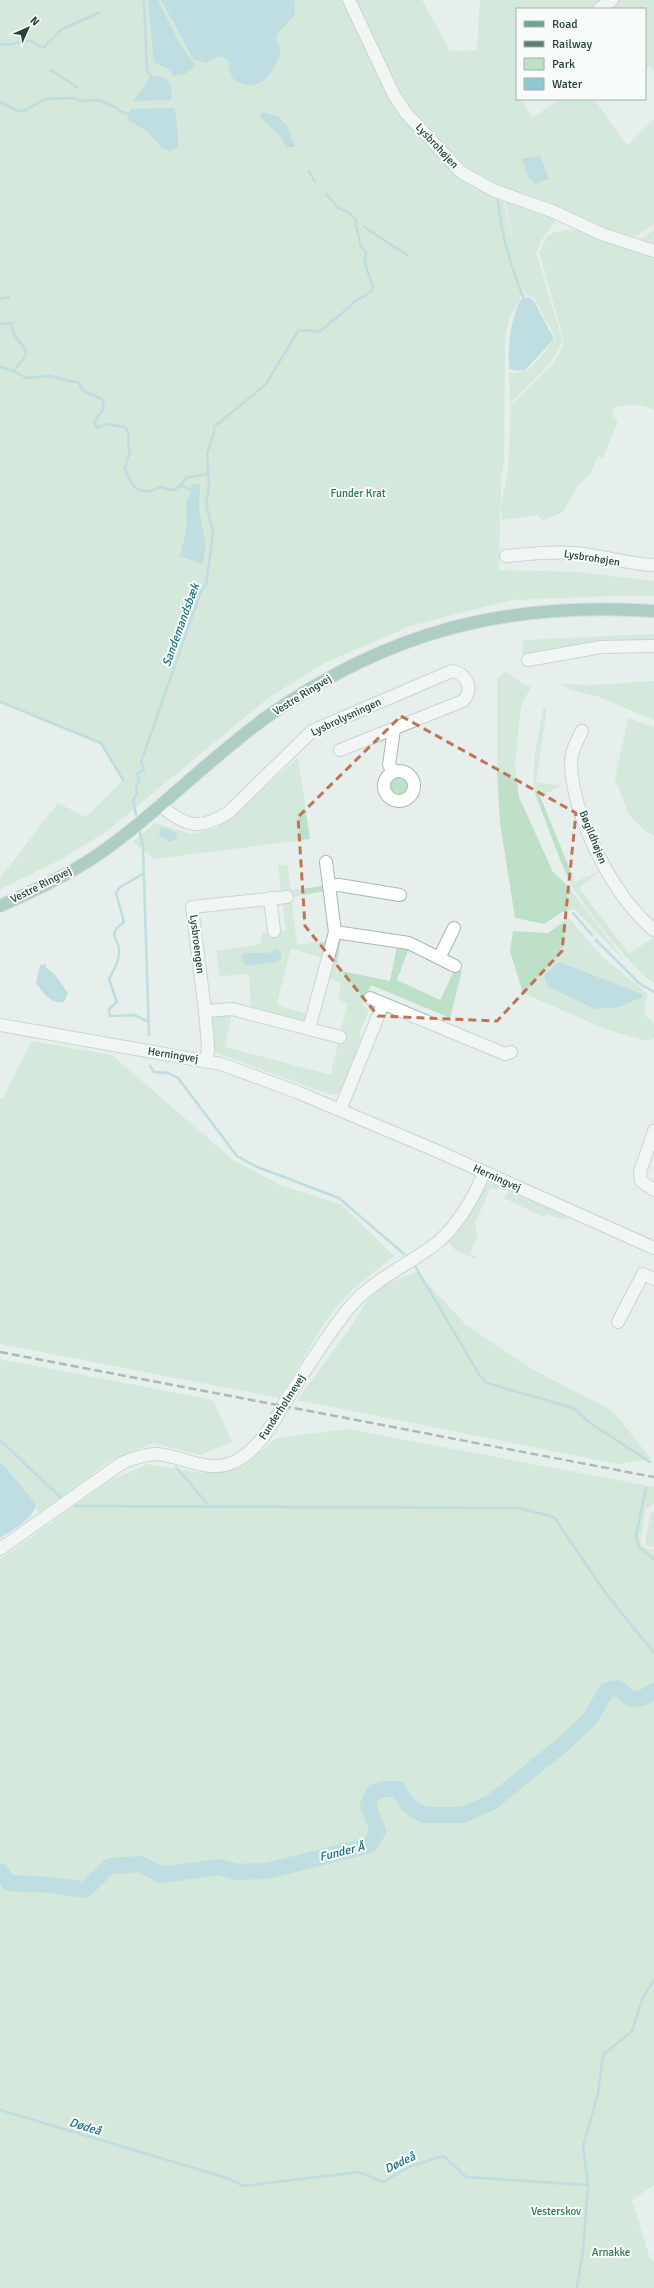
<svg xmlns="http://www.w3.org/2000/svg" width="654" height="2288" font-family="Signika,sans-serif">
  <rect width="100%" height="100%" fill="#e6efeb"/>
  <g fill="#bfe0c8">
    <path d="M0,0h161l32,59 25,-3 9,3 5,20 49,-27 -5,-14 3,-6 16,-17v-13l-2,-2h129l28,51 27,-1 3,-50h174v72l-3,-6 -6,3v-60h-128v90h4l11,19 28,-19h34l33,47 27,-27v105l-26,18 -125,-44 11,51 -9,-51 52,20 -14,20 -7,15 26,85c-3,23 -36,49 -52,65l-1,-31c22,6 34,-20 46,-34l-20,-39 -6,-4h-4l-4,-13 2,10 -14,27 -4,19 -1,122 -3,19v24l7,-31 3,-67c12,-12 43,-39 49,-53 4,-7 3,-14 1,-22l-22,-78c3,-4 4,-10 7,-14 9,-9 26,-9 37,-7l71,28v151c-14,-7 -26,-6 -40,-3l-2,8 6,6 -15,37 -5,-2 -8,18 -13,12 -14,26 -20,8 -6,-5 -34,5 -3,-14 -1,64 80,2 75,9v15h-44l-98,4 -102,26 -88,38 -55,35 -160,132 -47,29 -60,29v-11l58,-75 28,14 37,-37 -22,-37 -101,-41z"/>
    <polygon points="654,230 654,245 639,240"/>
    <polygon points="654,634 654,641 566,647 522,654 524,640"/>
    <polygon points="505,671 523,684 531,687 523,701 520,712 515,766 519,797 553,872 567,885 625,961 574,909 562,912 544,924 515,918 500,823 497,771 497,679"/>
    <path d="M654,681v39l-55,-23 -31,-8 -8,-6c31,5 63,-1 94,-2z"/>
    <path d="M547,707l-11,75 25,4 -21,10 35,86 25,-11 -21,17 50,66 25,-17v46c-22,-15 -72,-77 -84,-101 -13,-28 -23,-58 -34,-86 -7,-26 3,-60 7,-87z"/>
    <polygon points="628,718 654,727 654,836 645,831 629,815 615,779"/>
    <polygon points="298,758 310,839 154,859 133,842 155,823 191,834 217,828"/>
    <circle cx="398" cy="788" r="11"/>
    <polygon points="278,865 287,865 291,890 324,886 325,891 291,897 297,945 329,941 323,958 291,948 277,1003 279,1006 308,1014 302,1023 251,1009 249,974 220,976 216,951 261,944 262,933 286,930"/>
    <polygon points="569,918 601,956 647,993 644,1013 654,1024 654,1038 648,1041 605,1029 523,993 510,951 513,931 548,933"/>
    <path d="M341,938l-5,32 54,11 7,-35 12,2 -12,32 43,20 15,-31 7,2 -12,47 -79,-33 -9,20 7,5 -10,24 2,2c-5,13 -12,44 -19,54 -2,4 -6,5 -11,5l-117,-43 -4,-32 4,-4 18,-2 -7,33 106,28 9,-43 8,-28 -10,-5 3,-16 -14,-5 11,-37z"/>
    <polygon points="32,1041 112,1055 233,1160 280,1185 342,1205 394,1256 351,1291 327,1319 279,1398 0,1344 0,1098 3,1098"/>
    <polygon points="490,1183 499,1186 500,1189 490,1189 475,1223 477,1236 470,1254 477,1257 476,1259 455,1250 449,1242 451,1235 483,1187"/>
    <polygon points="509,1191 567,1217 567,1220 546,1214 545,1218 504,1198"/>
    <polygon points="417,1272 465,1324 532,1369 613,1411 651,1459 618,1464 297,1400 348,1331 375,1288"/>
    <polygon points="0,1359 213,1400 232,1442 200,1455 153,1443 111,1460 40,1513 0,1469"/>
    <polygon points="348,1429 654,1487 654,1503 645,1511 640,1543 647,1549 654,1549 654,2185 632,2200 649,2256 654,2263 654,2288 0,2288 0,1560 109,1481 148,1464 202,1473 224,1471 249,1461 277,1438"/>
    <polygon points="654,1510 654,1547 645,1545 650,1515"/>
  </g>
  <g fill="#8ec9d4">
    <polygon points="148,0 158,0 181,46 196,65 185,74 175,76 168,69 154,62"/>
    <path d="M161,0h132l2,2v13l-16,17 -3,6 5,14c-9,24 -24,45 -49,26l-5,-19 -9,-3 -11,7 -14,-4z"/>
    <path d="M151,76c18,0 22,7 20,24l-38,1z"/>
    <polygon points="172,108 175,110 178,133 178,148 170,152 162,148 147,131 129,121 128,114 131,109"/>
    <polygon points="264,112 279,117 287,126 295,147 286,147 281,137 259,116"/>
    <polygon points="540,156 549,179 536,184 529,179 522,159"/>
    <path d="M529,297l5,4 20,38 -29,31 -9,1 -7,-3c-1,-27 1,-43 11,-68z"/>
    <path d="M191,484h8c2,7 0,14 0,21 1,23 11,35 3,59l-22,-8 7,-29 -1,-25 4,-7z"/>
    <polygon points="160,828 169,829 177,833 176,839 169,842 159,835"/>
    <polygon points="276,949 281,952 281,959 276,962 246,966 241,956 245,953 267,953"/>
    <polygon points="559,962 642,994 642,997 619,1007 595,1009 547,986 544,975"/>
    <path d="M46,964v4c10,5 16,16 22,26l-4,8c-14,2 -21,-9 -28,-19l4,-18z"/>
    <path d="M0,1463l5,4 31,37c-4,17 -23,25 -36,34z"/>
  </g>
  <g fill="none" stroke-linecap="round" stroke-linejoin="round">
    <g stroke="#8ec9d4" stroke-width="2.5">
      <polyline points="144,0 147,71 151,76"/>
      <path d="M0,44c19,4 23,-12 41,3"/>
      <polyline points="44,47 62,29 98,13"/>
      <polyline points="51,70 77,87"/>
      <polyline points="0,102 19,111 26,110 45,99 74,98 79,101 98,100 116,107 119,111 128,114"/>
      <polyline points="309,171 315,182"/>
      <path d="M498,200c3,36 13,66 26,99"/>
      <polyline points="364,227 407,255"/>
      <polyline points="0,299 9,297"/>
      <polyline points="0,324 11,323 15,336 26,350 25,357 13,371"/>
      <path d="M0,367l13,4 14,7 22,-2 30,7 3,7 20,9 2,9 -10,15 3,5 8,-4 20,3 4,6 -1,9 2,9 -5,17c6,19 15,30 35,19 20,7 15,1 28,-10l20,-3"/>
      <polyline points="182,486 189,489"/>
      <polyline points="0,702 101,743 123,780"/>
      <path d="M136,815l-3,-15 4,-6 -1,-5 3,-10 -2,-6 7,-3 -3,-8 60,-171 5,-6 7,-53 -7,-28 3,-17 -2,-33 7,-22v-5l52,-43 32,-53 9,-1 12,2c11,-9 23,-18 32,-27 7,-8 17,-7 22,-17l-8,-25 1,-11 -6,-7c1,-9 -6,-15 -4,-25l-7,-7 -11,-5 -12,-14"/>
      <polyline points="140,832 143,847 149,1035"/>
      <path d="M143,874l-23,13 -4,6 8,29c-20,15 -3,15 -5,31 0,8 -6,19 -10,26l8,23 -8,7 1,7 24,-1 13,6"/>
      <polyline points="573,913 592,935"/>
      <polyline points="596,940 640,984 654,992"/>
      <polyline points="150,1066 154,1072 168,1073 178,1078 237,1156 255,1166 339,1198 404,1254"/>
      <polyline points="415,1266 480,1376 487,1383 573,1408 590,1423 650,1462"/>
      <polyline points="0,1440 60,1497"/>
      <polyline points="176,1467 210,1507"/>
      <polyline points="646,1488 636,1536 639,1547 654,1559"/>
      <polyline points="75,1506 519,1508 554,1517 607,1595 654,1653"/>
      <polyline points="0,2110 224,2177 244,2186 359,2172 383,2182 411,2166 444,2156 466,2177 588,2185 583,2146 598,2094 603,2055 632,2031 643,1997 654,1980"/>
      <polyline points="577,2288 583,2250 588,2185"/>
    </g>
    <path stroke="#8ec9d4" stroke-width="16" d="M0,1871l9,12 43,2 33,5 25,-24 31,-2 20,11 57,-8 19,5 30,-1 103,-26 8,-14 -10,-26 6,-13 10,-3h14l10,16 16,10h39l29,-13 70,-57 27,-25 18,-30 11,-2c16,14 18,15 36,3"/>
    <defs>
      <g id="minor">
        <polyline points="349,0 394,95 406,113 461,172 493,190 552,211 602,234 654,251"/>
        <polyline points="599,9 612,0"/>
        <path d="M506,556c23,-2 46,-5 68,-3 27,2 53,11 80,12"/>
        <polyline points="528,660 601,647 654,646"/>
        <path d="M582,731c-5,10 -11,20 -11,31 1,54 42,134 83,168"/>
        <circle cx="399" cy="786" r="15"/>
        <polyline points="394,772 389,765 394,729"/>
        <path d="M160,805c26,22 40,26 69,7l83,-81 140,-60c15,3 22,18 11,30l-123,49"/>
        <polyline points="329,886 339,885 400,895"/>
        <polyline points="270,898 274,931"/>
        <polyline points="335,932 409,943 455,966"/>
        <polyline points="439,958 454,928"/>
        <polyline points="370,998 505,1054 511,1052"/>
        <polyline points="205,1011 232,1009 340,1037"/>
        <polyline points="0,1025 221,1064 297,1092 437,1151 654,1248"/>
        <polyline points="309,1029 335,932 326,862"/>
        <polyline points="207,1060 208,1046 205,1011 192,907 287,897"/>
        <polyline points="340,1110 383,1004"/>
        <polyline points="654,1131 640,1172 641,1181 654,1190"/>
        <polyline points="618,1322 643,1274 654,1279"/>
        <path d="M0,1549l122,-86c12,-5 23,-9 35,-9 26,2 50,20 77,8 27,-13 40,-42 55,-66 19,-30 38,-61 60,-88 24,-29 60,-43 89,-66 20,-17 37,-46 46,-70"/>
      </g>
      <path id="major" d="M0,906c33,-15 66,-30 96,-50 61,-42 112,-97 172,-140 121,-85 240,-115 386,-105"/>
    </defs>
    <use href="#minor" stroke="#a8b8b2" stroke-width="14"/>
    <use href="#major" stroke="#c2cac8" stroke-width="14"/>
    <use href="#minor" stroke="#fff" stroke-width="12"/>
    <use href="#major" stroke="#6aa596" stroke-width="12"/>
    <polyline stroke="#5f7d75" stroke-width="2.5" stroke-dasharray="8 4" stroke-linecap="butt" points="0,1352 654,1477"/>
  </g>
  <path d="M0 0H654V2288H0ZM401,716l175,97 -14,138 -65,70 -119,-5 -73,-90 -7,-109z" fill="#e6efeb" fill-opacity=".55" fill-rule="evenodd"/>
  <path fill="none" stroke="#c07456" stroke-width="3" stroke-dasharray="8 5" stroke-linejoin="round" d="M401,716l175,97 -14,138 -65,70 -119,-5 -73,-90 -7,-109z"/>
  <g text-anchor="middle" dominant-baseline="central" stroke-width="4" stroke-linejoin="round" paint-order="stroke">
    <g font-size="11" fill="#24423a" stroke="#f7fbf9">
      <text transform="translate(437 146) rotate(47)">Lysbrohøjen</text>
      <text transform="translate(592 558) rotate(9)">Lysbrohøjen</text>
      <text transform="translate(302 695) rotate(-32)">Vestre Ringvej</text>
      <text transform="translate(346 717) rotate(-25)">Lysbrolysningen</text>
      <text transform="translate(593 837) rotate(68)">Bøgildhøjen</text>
      <text transform="translate(41 885) rotate(-27)">Vestre Ringvej</text>
      <text transform="translate(197 944) rotate(83)">Lysbroengen</text>
      <text transform="translate(173 1055) rotate(9)">Herningvej</text>
      <text transform="translate(497 1178) rotate(24)">Herningvej</text>
      <text transform="translate(282 1407) rotate(-57)">Funderholmevej</text>
    </g>
    <g font-size="11" fill="#2d7a4b" stroke="#f7fbf9">
      <text x="358" y="493">Funder Krat</text>
      <text x="556" y="2211">Vesterskov</text>
      <text x="611" y="2252">Arnakke</text>
    </g>
    <g font-size="12" font-style="italic" fill="#1c6f80" stroke="#f7fbf9">
      <text transform="translate(181 625) rotate(-70)">Sandemandsbæk</text>
      <text transform="translate(342 1852) rotate(-14)">Funder Å</text>
      <text transform="translate(85 2127) rotate(17)">Dødeå</text>
      <text transform="translate(400 2163) rotate(-26)">Dødeå</text>
    </g>
  </g>
  <rect x="516" y="8" width="130" height="92" fill="#f7fbf9" stroke="#a3b1ad"/>
  <rect x="524" y="21" width="20" height="6" fill="#6aa596" stroke="#a3b1ad"/>
  <text x="552" y="28" font-size="12" fill="#24423a">Road</text>
  <rect x="524" y="41" width="20" height="6" fill="#5f7d75" stroke="#a3b1ad"/>
  <text x="552" y="48" font-size="12" fill="#24423a">Railway</text>
  <rect x="524" y="58" width="20" height="12" fill="#bfe0c8" stroke="#a3b1ad"/>
  <text x="552" y="68" font-size="12" fill="#24423a">Park</text>
  <rect x="524" y="78" width="20" height="12" fill="#8ec9d4" stroke="#a3b1ad"/>
  <text x="552" y="88" font-size="12" fill="#24423a">Water</text>
  <g transform="translate(28 28) rotate(45)" stroke="#f7fbf9" stroke-width="3" paint-order="stroke">
  <path d="M0-3L7 15L0 10L-7 15Z" fill="#24423a"/>
  <text y="-6" font-size="11" font-weight="bold" text-anchor="middle" fill="#24423a">N</text>
  </g>
</svg>
